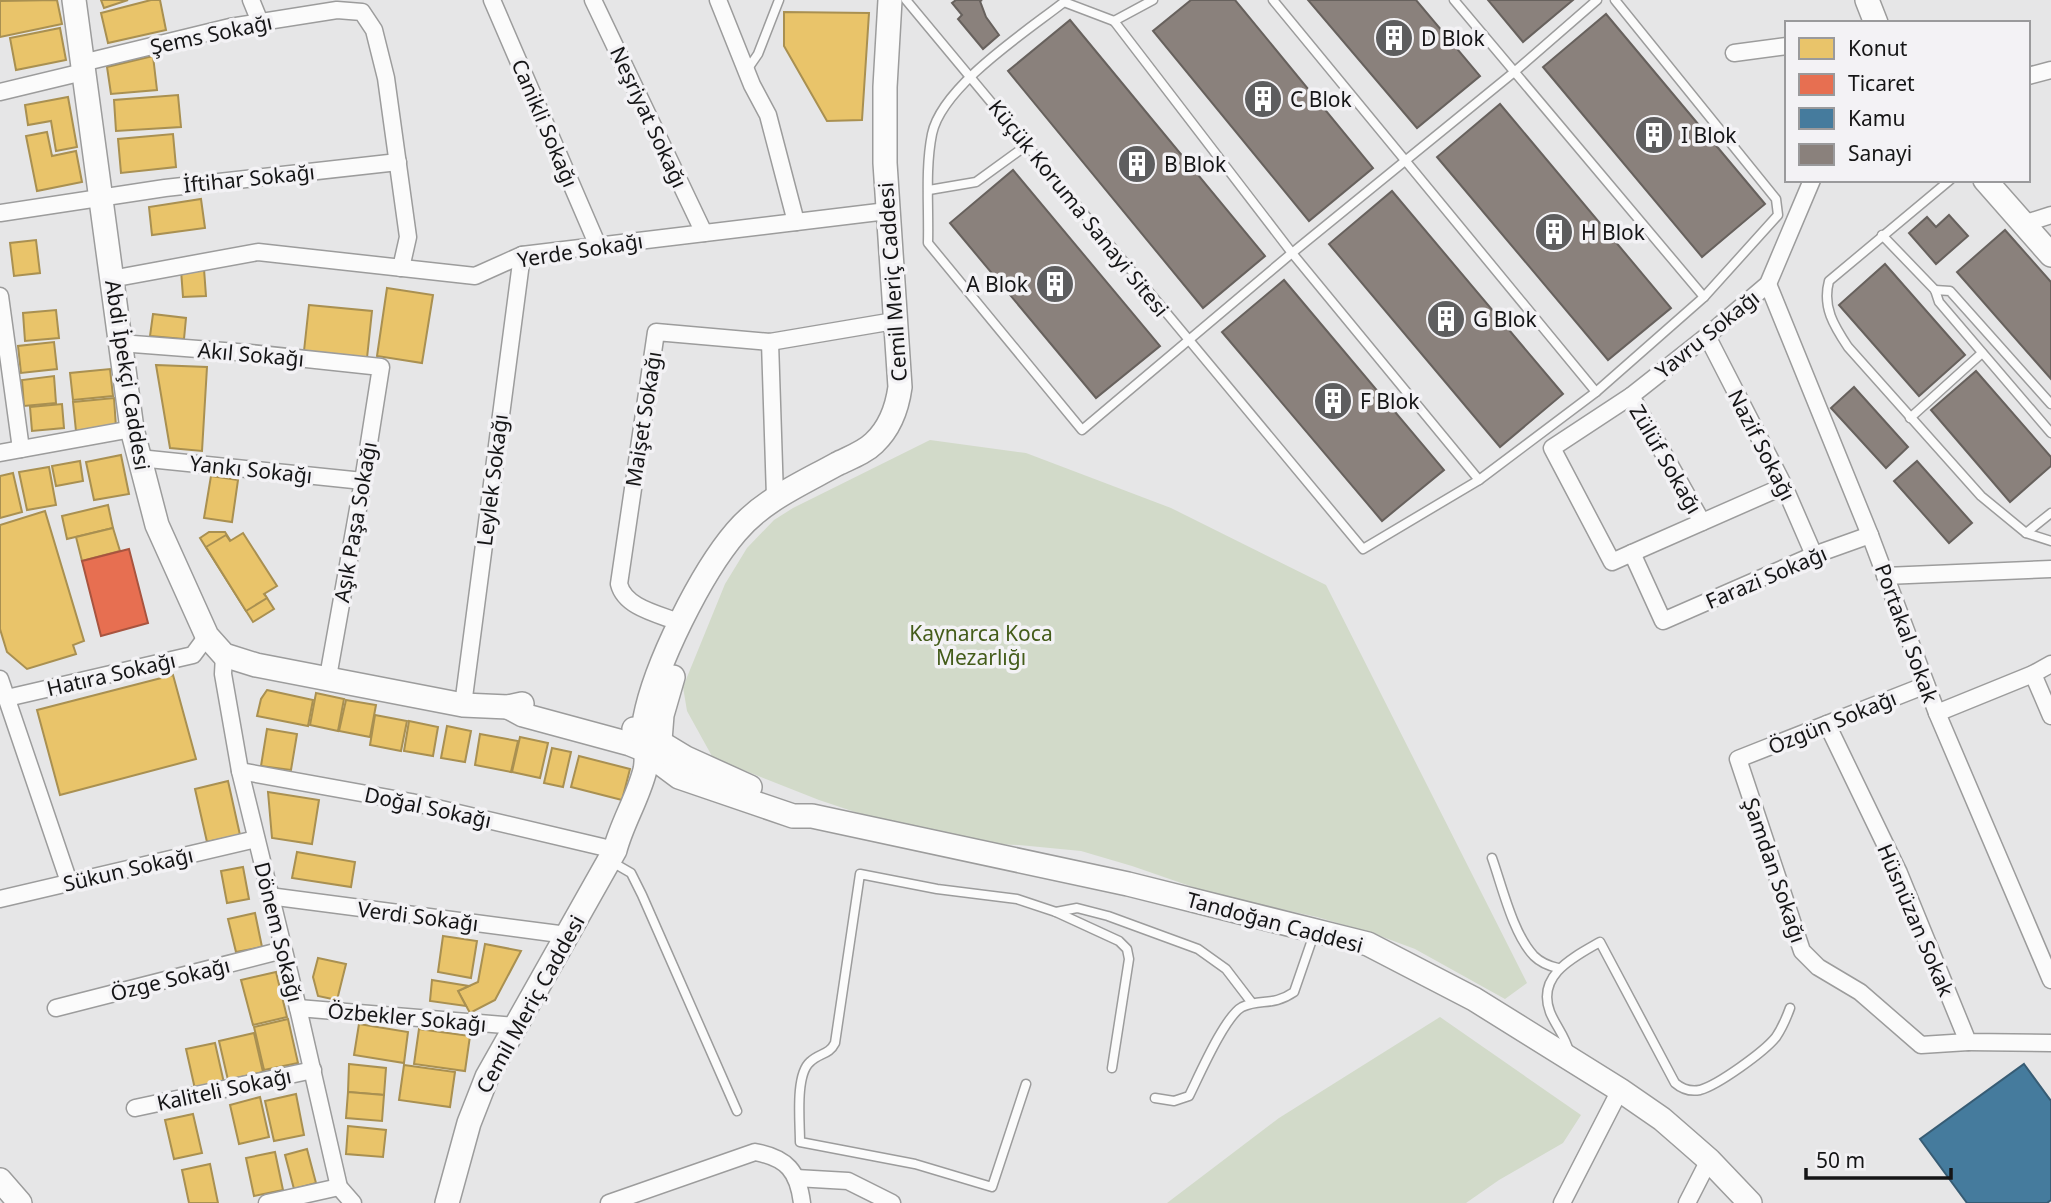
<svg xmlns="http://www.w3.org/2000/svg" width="2051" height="1203" font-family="'Noto Sans',sans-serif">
  <rect width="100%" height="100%" fill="#e6e6e7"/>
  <g fill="#d2dac9">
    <polygon points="930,440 1026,453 1171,508 1326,585 1527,983 1505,999 1415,949 1372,933 1317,917 1216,895 1132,866 1081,851 1019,845 966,843 909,830 819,800 713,758 687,711 683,687 725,584 747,548 774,520 793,508"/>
    <polygon points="1440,1017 1581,1115 1563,1143 1499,1180 1466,1203 1167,1203 1279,1118"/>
  </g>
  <g fill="#e9c46a" stroke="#a99051" stroke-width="2">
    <polygon points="57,0 62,24 0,37 0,1"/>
    <polygon points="101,0 128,0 104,8"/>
    <polygon points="151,0 160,0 166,30 108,43 101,13"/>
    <polygon points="784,12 869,13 862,120 827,121 784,46"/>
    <polygon points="60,28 66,60 16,70 10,38"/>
    <polygon points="153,56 157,90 111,94 107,67"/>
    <polygon points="178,95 181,127 116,131 114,100"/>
    <polygon points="68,97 77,147 56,151 51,121 28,125 25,105"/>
    <polygon points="47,132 52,156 76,151 82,182 37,191 26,136"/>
    <polygon points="173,134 176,167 121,173 118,139"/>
    <polygon points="201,199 205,228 152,235 149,207"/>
    <polygon points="36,240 40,273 14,276 10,243"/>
    <polygon points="204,269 206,296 183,297 181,270"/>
    <polygon points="387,288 433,295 422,363 377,356"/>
    <polygon points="309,305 372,311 367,358 304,351"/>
    <polygon points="56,310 59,338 25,341 23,313"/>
    <polygon points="153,314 186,318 184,339 150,336"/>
    <polygon points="54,342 57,369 21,373 18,346"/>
    <polygon points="156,365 207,367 202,451 170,448"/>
    <polygon points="110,369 113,396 73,400 70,373"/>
    <polygon points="54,376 56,403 24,406 22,380"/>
    <polygon points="114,398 116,427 76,431 73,402"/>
    <polygon points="62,404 64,428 32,431 30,407"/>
    <polygon points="121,455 129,494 94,500 86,462"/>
    <polygon points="80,461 83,481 56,486 52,466"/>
    <polygon points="49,467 56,505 27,510 19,472"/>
    <polygon points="13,473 22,512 0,518 0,476"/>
    <polygon points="211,476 238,480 232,522 204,518"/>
    <polygon points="108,505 113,528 67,539 62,516"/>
    <polygon points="45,511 84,641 73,645 76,654 27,669 7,652 0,629 0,525"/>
    <polygon points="113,528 120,551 82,561 76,537"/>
    <polygon points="209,532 225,532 274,609 253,622 200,538"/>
    <polygon points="243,533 277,586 264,594 267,598 246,611 206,547 226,535 230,541"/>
    <polygon points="173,675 196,759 60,795 37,710"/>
    <polygon points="267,690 313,700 308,726 257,716 261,699"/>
    <polygon points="316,693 344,699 338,731 310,725"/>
    <polygon points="346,700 376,705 370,737 339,731"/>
    <polygon points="375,715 407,721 401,751 370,745"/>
    <polygon points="409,721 438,727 433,756 404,751"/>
    <polygon points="447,726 471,731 465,762 441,758"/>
    <polygon points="267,729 297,734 291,770 261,766"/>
    <polygon points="480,734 518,741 511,772 475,765"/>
    <polygon points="520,737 548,743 540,778 512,772"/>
    <polygon points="552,748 571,752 563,787 544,783"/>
    <polygon points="579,756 630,769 622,800 571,787"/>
    <polygon points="228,781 240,835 207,842 195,789"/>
    <polygon points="268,792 319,800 312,844 272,838"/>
    <polygon points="297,852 355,862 351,887 292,878"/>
    <polygon points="243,867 249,899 227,903 221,871"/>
    <polygon points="255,913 262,947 236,952 228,919"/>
    <polygon points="443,936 477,941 471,978 438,972"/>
    <polygon points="485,944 521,951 495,1000 470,1013 458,991 478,982"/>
    <polygon points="318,958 346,964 337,1000 318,996 313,977"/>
    <polygon points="276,972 287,1017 253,1025 241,980"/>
    <polygon points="432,980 469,986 458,991 466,1006 430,1001"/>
    <polygon points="288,1019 298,1063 264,1070 254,1027"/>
    <polygon points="359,1024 408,1032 404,1063 354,1055"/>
    <polygon points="419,1029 470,1036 465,1071 414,1064"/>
    <polygon points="254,1033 263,1072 228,1080 219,1041"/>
    <polygon points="215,1043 224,1083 195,1089 186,1049"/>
    <polygon points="349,1064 386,1068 384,1095 348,1092"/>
    <polygon points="404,1065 455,1072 450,1107 399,1100"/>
    <polygon points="348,1092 384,1095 382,1121 346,1118"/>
    <polygon points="296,1094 304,1135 274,1141 265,1101"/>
    <polygon points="260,1097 269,1137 239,1144 230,1105"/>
    <polygon points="193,1114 202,1153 174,1159 165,1120"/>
    <polygon points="348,1126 386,1130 383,1157 346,1154"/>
    <polygon points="307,1149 316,1183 294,1189 285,1155"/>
    <polygon points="275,1152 283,1190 254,1196 246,1158"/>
    <polygon points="210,1164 218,1203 189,1203 182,1170"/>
  </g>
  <polygon fill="#e76f51" stroke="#a8543f" stroke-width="2" points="129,549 148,623 101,636 82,561"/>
  <polygon fill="#457b9d" stroke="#375c74" stroke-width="2" points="2024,1064 2051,1101 2051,1200 2047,1203 1967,1203 1920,1139"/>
  <g fill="#8a817c" stroke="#67615d" stroke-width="2">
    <polygon points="956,0 982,0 980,1 986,17 999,35 983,49 958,19 962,15 952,3"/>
    <polygon points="1191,0 1235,0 1373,168 1309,221 1153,31"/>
    <polygon points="1308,0 1416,0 1480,76 1417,128"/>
    <polygon points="1488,0 1573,0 1523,42"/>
    <polygon points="1606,14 1765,204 1702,257 1543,67"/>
    <polygon points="1070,20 1265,256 1203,308 1008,71"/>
    <polygon points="1500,104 1671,308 1608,360 1437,157"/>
    <polygon points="1013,170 1160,346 1096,398 950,223"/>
    <polygon points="1392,191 1563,394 1500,447 1329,244"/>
    <polygon points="1949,215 1968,236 1936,264 1909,233 1927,217 1936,227"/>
    <polygon points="2005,230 2051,282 2051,379 1957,272"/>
    <polygon points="1885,264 1965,355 1919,396 1839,305"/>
    <polygon points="1284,280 1444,470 1382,521 1222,332"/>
    <polygon points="1976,371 2051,457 2051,466 2010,502 1931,410"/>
    <polygon points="1854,387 1908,447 1886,468 1831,408"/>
    <polygon points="1917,461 1972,523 1949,543 1894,481"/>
  </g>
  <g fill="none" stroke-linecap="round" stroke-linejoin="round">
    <defs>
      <g id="lane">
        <polyline points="906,0 1363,549 1479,480 1596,392 1704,297 1778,215 1776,199 1615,0"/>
        <path d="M1153,0l-39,21 -50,-19c-37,29 -122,84 -132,132 -7,35 -3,73 -4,109l154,187 210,-177 221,-180 84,-73"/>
        <polyline points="1273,0 1596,392"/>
        <polyline points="1454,0 1704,297"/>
        <polyline points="1114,21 1292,253 1479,480"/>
        <polyline points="747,70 758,54 779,0"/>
        <path d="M1950,180l-121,101c-7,26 5,45 19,66l133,149 45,37 25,8"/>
        <polyline points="929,190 976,182 1027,145"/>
        <polyline points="1882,235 1935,290 1939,302 2051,433"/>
        <polyline points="1935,290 1950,291 2051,404"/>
        <polyline points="1910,418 1982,353"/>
        <polyline points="2026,533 2051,513"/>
        <path d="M1492,858c10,28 21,76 42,98 7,7 15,10 24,12"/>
        <polyline points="612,862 631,873 642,895 737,1111"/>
        <polyline points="1056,912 1077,908 1108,916 1198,949 1226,969 1252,1003"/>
        <path d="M1569,1052c-3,-15 -14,-27 -19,-40 -14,-37 24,-55 50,-70l75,141c7,6 15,9 25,7 18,-5 64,-38 76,-53 6,-9 10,-18 14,-29"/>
        <path d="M1026,1084l-34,103 -77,-23 -115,-22c0,-20 -5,-67 10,-80 9,-9 19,-7 25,-19l25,-169 77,15 80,10 39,13 63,29 8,8 2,10 -17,109"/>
        <path d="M1155,1098l19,3 15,-5c10,-20 36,-80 53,-89 19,-9 30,0 52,-15l20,-58"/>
      </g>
      <g id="street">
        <polyline points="251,0 260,22"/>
        <polyline points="492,0 598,246"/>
        <polyline points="593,0 704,233"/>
        <polyline points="718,0 752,85 768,115 796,222"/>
        <polyline points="1734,53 1787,46"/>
        <polyline points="82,63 230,27 337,10 362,12 374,30 386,78 408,237 401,268"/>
        <polyline points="2028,76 2051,70"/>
        <polyline points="0,92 83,72"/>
        <polyline points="1812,180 1768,284 1707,336 1631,396 1552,448 1612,562 1632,553 1663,621 1814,555 1870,535"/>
        <polyline points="0,213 165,188 398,162"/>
        <polyline points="2023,224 2051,215"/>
        <polyline points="111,279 258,252 475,276 522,255 887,211"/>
        <polyline points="1768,284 1870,535 1937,713 2051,980"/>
        <polyline points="0,296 21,449"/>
        <polyline points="1707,336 1784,486 1814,555"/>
        <polyline points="770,342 775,497"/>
        <polyline points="120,343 250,353 381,367 363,481 328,677"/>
        <polyline points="1631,396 1702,522"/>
        <polyline points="0,453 132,429"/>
        <polyline points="139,458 363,481"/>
        <polyline points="1632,553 1784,486"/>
        <polyline points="1885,576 2051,569"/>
        <path d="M681,623c-22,-9 -56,-15 -62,-39l37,-252 114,10 124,-21"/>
        <polyline points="224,655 223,674 240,771 298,1008 339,1187 353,1203"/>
        <polyline points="2033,674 2051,716"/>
        <polyline points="0,679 69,882"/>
        <polyline points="1926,685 1738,759 1802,951 1818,967 1860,992 1921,1045 1968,1042"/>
        <polyline points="7,698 193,655 207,636"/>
        <polyline points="463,705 522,255"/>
        <polyline points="1937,713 2033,674 2051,664"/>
        <polyline points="1827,724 1899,873 1968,1042 2051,1043"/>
        <polyline points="240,771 411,802 615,850"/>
        <polyline points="269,896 567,935"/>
        <polyline points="0,899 256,839"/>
        <polyline points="56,1008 283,950"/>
        <polyline points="298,1008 515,1026"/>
        <polyline points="135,1108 313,1070"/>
        <polyline points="796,1178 848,1181 892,1203"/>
        <polyline points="267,1203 339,1187"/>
        <path d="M609,1203l146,-51c32,6 43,19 47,51"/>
        <polyline points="1562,1203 1620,1090"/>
        <polyline points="1687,1203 1709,1160"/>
      </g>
      <g id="secondary">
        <polyline points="74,0 132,429 157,525 207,636 224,655 256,665 463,705 508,707 522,704"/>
        <polyline points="1867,0 1876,23"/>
        <polyline points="1985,180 2051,255"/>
        <polyline points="508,707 523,715 630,744 640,748 679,777 793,816 812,816 1128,884 1368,944 1474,999 1620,1090 1662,1119 1685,1139 1709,1160 1750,1203"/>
        <polyline points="634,729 648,735 686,758 750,787"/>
        <polyline points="659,753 662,715 673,677"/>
        <polyline points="0,1180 20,1203"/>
        <path d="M447,1203l22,-80 18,-46 128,-227c7,-27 23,-52 30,-80 4,-18 -3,-34 0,-52 10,-53 56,-145 91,-186 27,-32 65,-48 101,-68 12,-6 27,-11 37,-21 16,-15 23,-34 26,-56l-15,-224v-76l5,-87"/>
      </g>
    </defs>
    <use href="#lane" stroke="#9c9c9c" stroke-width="11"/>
    <use href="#street" stroke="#9c9c9c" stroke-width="19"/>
    <use href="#secondary" stroke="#9c9c9c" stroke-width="26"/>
    <use href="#lane" stroke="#fbfbfb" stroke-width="8"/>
    <use href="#street" stroke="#fbfbfb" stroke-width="16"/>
    <use href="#secondary" stroke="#fbfbfb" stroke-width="23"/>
  </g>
  <defs>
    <symbol id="building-disc" viewBox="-11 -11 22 22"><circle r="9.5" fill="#5e5e5f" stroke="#f3f2f5"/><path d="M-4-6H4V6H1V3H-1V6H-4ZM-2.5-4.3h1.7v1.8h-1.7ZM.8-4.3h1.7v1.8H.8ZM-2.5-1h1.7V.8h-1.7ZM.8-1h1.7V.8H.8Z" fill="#fff"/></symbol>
  </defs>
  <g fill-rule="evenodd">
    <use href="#building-disc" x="1372" y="16" width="44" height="44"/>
    <use href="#building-disc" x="1241" y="77" width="44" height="44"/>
    <use href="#building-disc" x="1632" y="113" width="44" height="44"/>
    <use href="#building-disc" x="1115" y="142" width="44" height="44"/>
    <use href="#building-disc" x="1532" y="210" width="44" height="44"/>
    <use href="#building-disc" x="1033" y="262" width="44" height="44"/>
    <use href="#building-disc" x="1424" y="297" width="44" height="44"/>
    <use href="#building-disc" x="1311" y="379" width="44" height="44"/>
  </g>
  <g text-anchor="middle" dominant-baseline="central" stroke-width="7" stroke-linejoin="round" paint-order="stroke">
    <g font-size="21" fill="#151516" stroke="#f3f2f5">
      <text transform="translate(211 34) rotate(-12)">Şems Sokağı</text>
      <text transform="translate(649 117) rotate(65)">Neşriyat Sokağı</text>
      <text transform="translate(545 123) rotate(67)">Canikli Sokağı</text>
      <text transform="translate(249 178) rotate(-6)">İftihar Sokağı</text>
      <text transform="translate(1079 208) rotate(51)">Küçük Koruma Sanayi Sitesi</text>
      <text transform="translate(580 250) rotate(-9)">Yerde Sokağı</text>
      <text transform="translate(892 282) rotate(-94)">Cemil Meriç Caddesi</text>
      <text transform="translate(1707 334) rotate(-39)">Yavru Sokağı</text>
      <text transform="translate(251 354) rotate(5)">Akıl Sokağı</text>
      <text transform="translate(128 375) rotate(81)">Abdi İpekçi Caddesi</text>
      <text transform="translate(643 419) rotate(-81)">Maişet Sokağı</text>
      <text transform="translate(1762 445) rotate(63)">Nazif Sokağı</text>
      <text transform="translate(1666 459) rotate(60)">Zülüf Sokağı</text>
      <text transform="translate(251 469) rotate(6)">Yankı Sokağı</text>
      <text transform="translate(492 480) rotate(-83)">Leylek Sokağı</text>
      <text transform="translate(355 522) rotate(-80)">Aşık Paşa Sokağı</text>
      <text transform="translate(1766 577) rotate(-23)">Farazi Sokağı</text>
      <text transform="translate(1907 633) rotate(70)">Portakal Sokak</text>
      <text transform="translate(111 674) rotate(-13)">Hatıra Sokağı</text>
      <text transform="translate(1832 722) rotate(-22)">Özgün Sokağı</text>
      <text transform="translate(428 807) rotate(12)">Doğal Sokağı</text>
      <text transform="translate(128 869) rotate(-13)">Sükun Sokağı</text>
      <text transform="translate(1775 870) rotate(71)">Şamdan Sokağı</text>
      <text transform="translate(418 916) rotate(7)">Verdi Sokağı</text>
      <text transform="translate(1916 920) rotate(67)">Hüsnüzan Sokak</text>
      <text transform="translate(1275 922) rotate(15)">Tandoğan Caddesi</text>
      <text transform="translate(279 932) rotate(76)">Dönem Sokağı</text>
      <text transform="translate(170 979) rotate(-14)">Özge Sokağı</text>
      <text transform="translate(530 1004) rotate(-61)">Cemil Meriç Caddesi</text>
      <text transform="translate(407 1017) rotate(5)">Özbekler Sokağı</text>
      <text transform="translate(224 1089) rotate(-12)">Kaliteli Sokağı</text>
    </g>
    <g font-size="21" fill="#151516" stroke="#f3f2f5" text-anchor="start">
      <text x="1421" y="38">D Blok</text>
      <text x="1290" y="99">C Blok</text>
      <text x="1681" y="135">I Blok</text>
      <text x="1164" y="164">B Blok</text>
      <text x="1581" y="232">H Blok</text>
      <text x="1028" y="284" text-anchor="end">A Blok</text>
      <text x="1473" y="319">G Blok</text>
      <text x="1360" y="401">F Blok</text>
    </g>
    <g font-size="21" fill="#445c1a" stroke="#f3f2f5">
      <text x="981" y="633">Kaynarca Koca<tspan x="981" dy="24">Mezarlığı</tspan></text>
    </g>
  </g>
  <rect x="1785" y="21" width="245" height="161" fill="#f3f2f5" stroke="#9a9a9c" stroke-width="2"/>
  <rect x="1799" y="38" width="35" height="21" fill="#e9c46a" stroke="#9a9a9c" stroke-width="2"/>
  <text x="1848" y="56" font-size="21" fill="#151516">Konut</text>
  <rect x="1799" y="74" width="35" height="21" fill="#e76f51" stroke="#9a9a9c" stroke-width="2"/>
  <text x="1848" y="91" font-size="21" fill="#151516">Ticaret</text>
  <rect x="1799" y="108" width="35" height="21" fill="#457b9d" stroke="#9a9a9c" stroke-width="2"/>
  <text x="1848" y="126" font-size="21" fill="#151516">Kamu</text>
  <rect x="1799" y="144" width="35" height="21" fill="#8a817c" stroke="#9a9a9c" stroke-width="2"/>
  <text x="1848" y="161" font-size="21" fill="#151516">Sanayi</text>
  <path d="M1806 1168v10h145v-10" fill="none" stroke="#151516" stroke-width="3.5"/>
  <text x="1816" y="1168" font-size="21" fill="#151516" stroke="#f3f2f5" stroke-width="5" paint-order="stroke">50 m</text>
</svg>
